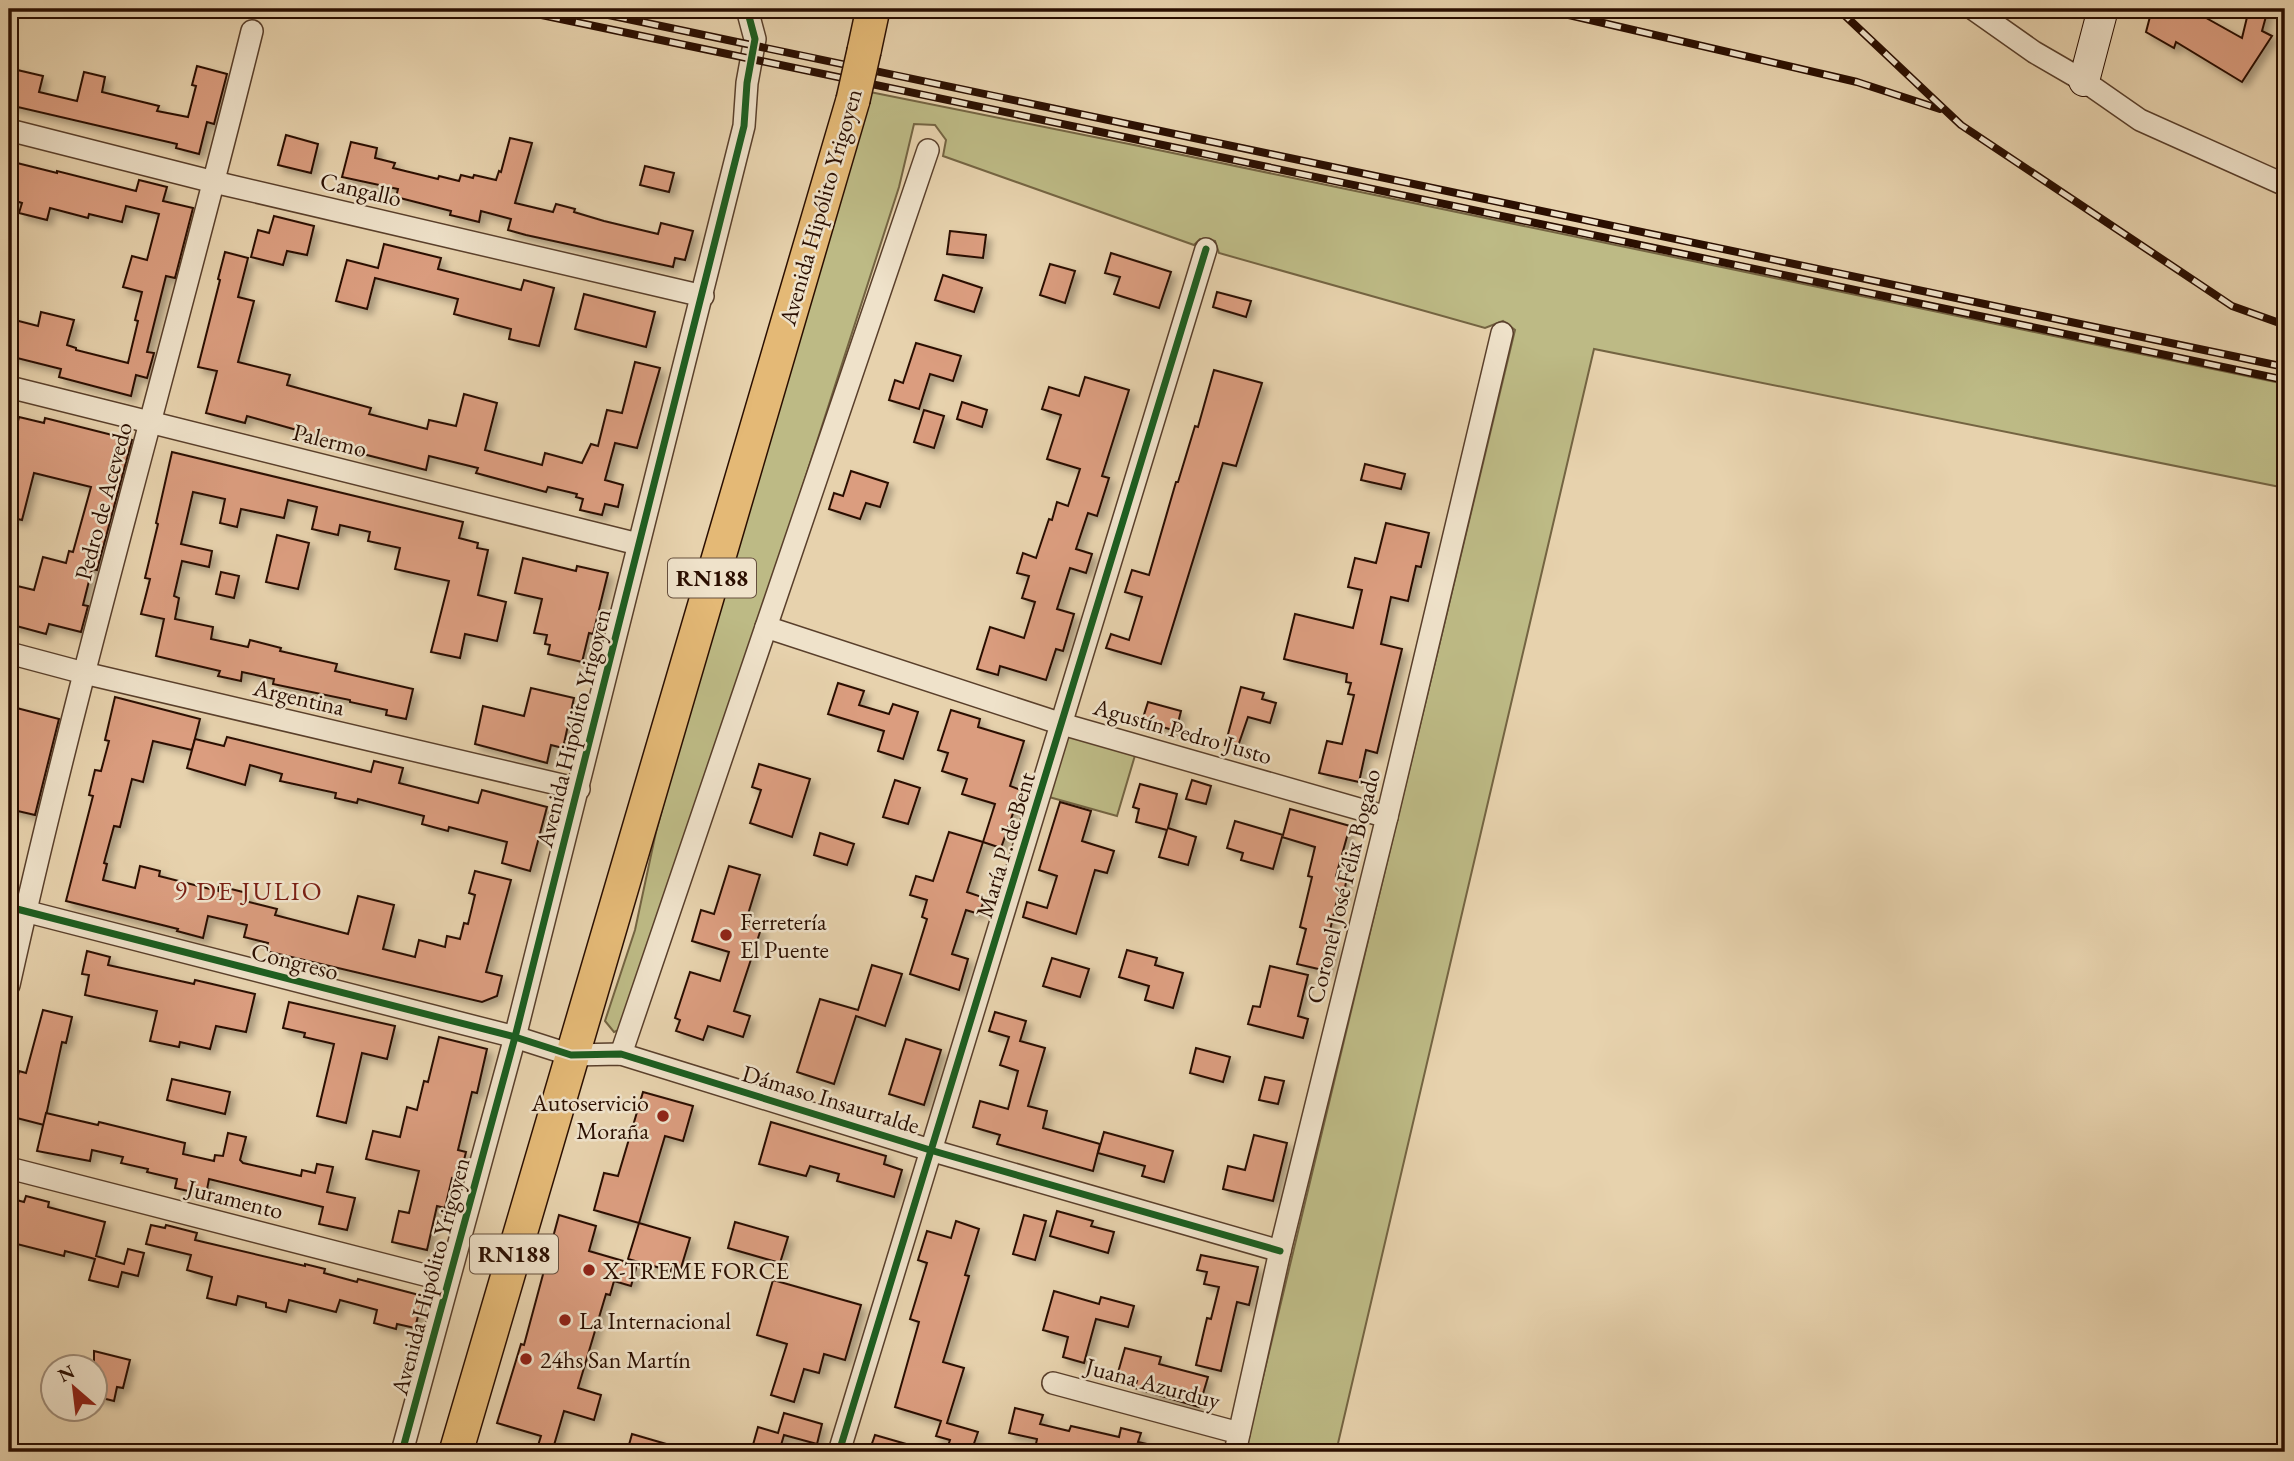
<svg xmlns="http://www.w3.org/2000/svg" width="2294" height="1461" font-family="'EB Garamond',serif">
  <defs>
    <filter id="shadow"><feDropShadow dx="5" dy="5" stdDeviation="3.5" flood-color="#0004"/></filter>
  </defs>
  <rect width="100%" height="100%" fill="#e7d2ad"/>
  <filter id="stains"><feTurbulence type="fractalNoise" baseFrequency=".00286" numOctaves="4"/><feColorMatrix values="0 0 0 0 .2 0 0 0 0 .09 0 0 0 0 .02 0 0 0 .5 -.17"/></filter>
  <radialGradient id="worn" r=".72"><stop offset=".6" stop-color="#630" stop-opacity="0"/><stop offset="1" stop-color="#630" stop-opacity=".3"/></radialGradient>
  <g fill="#bdba85" stroke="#746442" stroke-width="2">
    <polygon points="865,91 1139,146 2285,384 2285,488 1594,349 1336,1452 1245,1452 1515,330 1503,321 1485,328 1219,253 1215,241 1200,239 1194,245 943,156 946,140 935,125 914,124 899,187 765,603 624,1028 614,1032 605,1021 635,930 656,832 696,684"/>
    <polygon points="1068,733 1136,752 1117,816 1049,797"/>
  </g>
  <g fill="#db9d7f" stroke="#2a0e00" stroke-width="2" filter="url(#shadow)">
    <polygon points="2152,9 2190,9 2242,38 2249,9 2268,9 2262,31 2272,36 2242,82 2176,42 2174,48 2146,32"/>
    <polygon points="197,66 227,74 214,124 207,122 199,154 176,148 177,144 9,105 9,74 11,74 13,69 43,76 39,92 77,101 84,72 105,77 102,92 159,106 157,111 188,117 196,86 192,85"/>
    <polygon points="286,135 318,144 311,173 278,165"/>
    <polygon points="510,138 532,143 515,203 553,212 556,204 575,209 574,212 604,221 658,234 661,223 693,231 685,260 675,258 673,267 526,235 508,230 511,219 481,211 479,222 463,218 450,215 451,211 396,197 398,189 342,177 351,142 377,148 375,158 395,163 393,168 438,179 439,176 459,181 461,175 473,178 474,175 496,180 499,171 501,172"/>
    <polygon points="9,161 57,173 57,171 136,191 139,180 167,187 163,201 193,208 175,278 166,276 147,352 154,353 147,378 136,375 131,396 59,377 61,369 9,356 9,328 11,319 38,326 41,312 74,320 67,345 76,348 76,350 128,363 138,321 135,320 142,292 123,287 132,256 147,260 159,214 126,206 122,222 89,214 88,218 50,208 47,220 19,213 22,203 9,199"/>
    <polygon points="645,166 674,173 669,192 640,185"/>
    <polygon points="274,216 314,226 307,255 287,251 283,265 251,257 258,230 269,233"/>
    <polygon points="950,231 986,235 983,258 947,254"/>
    <polygon points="384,244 441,258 438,269 521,290 524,280 554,288 539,346 509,339 511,329 454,314 458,299 375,278 367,309 336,301 347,260 378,268"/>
    <polygon points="225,252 248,258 238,297 254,301 238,362 290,375 287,385 371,408 369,414 427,429 429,420 456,426 464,394 497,403 485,450 542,465 545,453 582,463 591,444 598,446 607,410 622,413 635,362 660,368 637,448 615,443 605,480 623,485 618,507 605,504 602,515 580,510 583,499 576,497 577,494 548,487 546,492 476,473 478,468 429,456 426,470 359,453 361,448 247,416 245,423 206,413 217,371 198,367 220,280 218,279"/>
    <polygon points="1111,253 1171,272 1159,308 1114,294 1120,277 1105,273"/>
    <polygon points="1050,264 1075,271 1065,303 1040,295"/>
    <polygon points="943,275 982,288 974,312 935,300"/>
    <polygon points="1217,292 1251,301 1246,317 1213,307"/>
    <polygon points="584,294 655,312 646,347 575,329"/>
    <polygon points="916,343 961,356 953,381 930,374 919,409 889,400 895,380 903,383"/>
    <polygon points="1214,370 1262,383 1236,466 1223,463 1161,664 1106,648 1111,634 1129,640 1142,597 1125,592 1132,570 1149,575 1176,482 1178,482 1195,426 1198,427"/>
    <polygon points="1085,377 1129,390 1102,476 1109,478 1097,516 1088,513 1076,549 1092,554 1086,573 1070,568 1057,609 1074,614 1063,651 1056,649 1046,680 1000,666 998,675 977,669 990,627 1024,638 1035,602 1022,598 1029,576 1017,573 1023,553 1036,558 1049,519 1052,520 1057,502 1068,506 1080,469 1047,459 1061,415 1042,409 1049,387 1079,396"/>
    <polygon points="962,402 987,410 982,427 957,419"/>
    <polygon points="924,410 944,416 934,448 914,442"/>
    <polygon points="19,417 44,423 45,418 132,440 97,570 92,569 83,605 88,606 81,632 49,624 46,634 9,624 9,584 34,590 43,557 66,563 69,551 73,552 91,487 34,473 22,520 9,517 9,458"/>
    <polygon points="172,452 463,522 459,538 478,543 477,548 488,550 478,595 506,602 497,641 465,634 460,658 431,652 449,581 395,569 400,548 368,541 370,532 340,525 338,535 312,529 317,507 288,500 284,518 241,509 237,527 220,523 225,499 193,492 181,544 212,551 209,567 182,561 174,596 179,598 175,619 213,627 211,639 248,647 250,640 281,648 280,651 337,664 335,671 413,689 406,719 386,715 387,710 350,702 350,700 273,684 274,679 242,672 241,681 218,676 220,671 156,656 164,619 141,614 150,579 145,578 158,524 156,523"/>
    <polygon points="1365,464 1405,474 1401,489 1361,480"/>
    <polygon points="851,471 888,483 880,507 866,503 860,519 829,509 834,493 843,496"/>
    <polygon points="1386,523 1429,533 1421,567 1416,566 1408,601 1391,597 1381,644 1402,649 1377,753 1366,750 1359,782 1319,773 1327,741 1342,744 1354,695 1348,694 1351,683 1346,682 1347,674 1284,659 1295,614 1353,628 1362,590 1348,587 1355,558 1376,563"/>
    <polygon points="277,535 309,543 298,589 266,582"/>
    <polygon points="523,558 576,571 577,566 608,573 593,634 589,633 582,662 548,654 550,645 545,644 547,635 534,633 542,599 515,593"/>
    <polygon points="221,572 239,576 234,598 216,594"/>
    <polygon points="838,683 864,691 859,705 889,714 893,704 918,712 903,759 878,751 884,731 828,714"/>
    <polygon points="1241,687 1264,693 1262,699 1276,703 1270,723 1248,717 1237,749 1225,745"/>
    <polygon points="531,688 574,698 563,748 551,745 547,763 475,744 483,706 524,716"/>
    <polygon points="115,697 200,719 192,750 153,741 143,782 132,779 120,827 114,826 104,863 107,864 103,880 135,888 140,866 160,871 159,876 218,891 219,886 247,893 245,901 277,909 275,915 348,934 358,896 394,905 383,949 415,957 419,940 445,947 447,936 460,939 464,923 468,924 475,895 469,893 475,871 511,880 486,972 502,976 497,996 482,1002 266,951 268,943 244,937 247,925 208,916 203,938 177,931 178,929 66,901 93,796 89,795 95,770 101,771 109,741 105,740"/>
    <polygon points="1148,702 1181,711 1176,731 1142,721"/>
    <polygon points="9,706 59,719 35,815 9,809"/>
    <polygon points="951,710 980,719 978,727 1024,741 1010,786 1021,790 1001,848 983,842 995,804 962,794 967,779 942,771 948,753 938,750"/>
    <polygon points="227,737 371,772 374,761 403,768 399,783 478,803 482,790 547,807 530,871 502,863 507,842 449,827 448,831 422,824 424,816 358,799 357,803 335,798 336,793 280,781 282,774 250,765 245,785 187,768 195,739 224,746"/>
    <polygon points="759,764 810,779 792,837 750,823 761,790 752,787"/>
    <polygon points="895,780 920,788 908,824 883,817"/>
    <polygon points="1192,780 1211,786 1206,804 1186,799"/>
    <polygon points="1140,784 1177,794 1168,828 1196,837 1188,865 1159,857 1167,830 1136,822 1139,809 1133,807"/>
    <polygon points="1060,802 1091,811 1082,841 1114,851 1107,873 1095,870 1076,934 1023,917 1027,902 1047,908 1057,876 1039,870"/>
    <polygon points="1290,809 1350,826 1336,876 1347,878 1342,901 1337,900 1327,943 1334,945 1327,971 1297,964 1306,929 1300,927 1312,877 1308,876 1315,847 1282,837 1273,869 1241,860 1243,853 1227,848 1235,821 1283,835"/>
    <polygon points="949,832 983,842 967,892 985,898 979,914 966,910 952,954 968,959 959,990 910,974 927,919 922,917 927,900 910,895 916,876 933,881"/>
    <polygon points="820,833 854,844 847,865 814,855"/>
    <polygon points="729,866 760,875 745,924 761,929 734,1011 750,1016 743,1037 708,1026 703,1040 676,1031 680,1020 675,1018 690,972 720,981 729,952 692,941 701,910 714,914"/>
    <polygon points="1127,950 1157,958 1155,965 1183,973 1173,1008 1145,1000 1149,986 1119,977"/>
    <polygon points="87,951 110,957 108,965 194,984 195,980 255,994 246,1032 216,1026 210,1049 180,1042 179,1047 150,1041 157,1011 85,995 89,975 82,974"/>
    <polygon points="1052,958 1089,969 1080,997 1043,986"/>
    <polygon points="872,965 902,974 885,1026 856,1016 834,1084 797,1072 820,999 858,1010"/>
    <polygon points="1270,966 1308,975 1298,1016 1308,1019 1303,1038 1248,1024 1253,1006 1260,1007"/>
    <polygon points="289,1002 395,1026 387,1059 362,1053 346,1123 317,1116 334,1044 304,1037 305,1033 283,1028"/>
    <polygon points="43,1010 72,1017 66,1043 62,1042 44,1125 9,1116 19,1071 26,1073"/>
    <polygon points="995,1012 1026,1021 1020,1041 1045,1048 1028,1106 1047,1111 1043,1128 1100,1144 1093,1171 997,1144 1000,1135 973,1127 980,1101 1008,1109 1018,1071 1000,1065 1009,1037 989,1031"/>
    <polygon points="439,1037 487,1049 477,1093 472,1092 458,1150 466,1152 459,1180 452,1178 445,1208 437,1206 427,1250 392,1242 399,1211 409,1213 419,1171 366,1159 373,1131 400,1137 407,1107 417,1110 424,1081 428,1082"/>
    <polygon points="906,1039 941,1050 924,1105 889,1094"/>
    <polygon points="1196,1048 1230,1057 1223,1082 1190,1073"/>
    <polygon points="1265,1077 1284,1081 1278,1104 1259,1100"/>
    <polygon points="172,1079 230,1092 225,1114 167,1100"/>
    <polygon points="643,1092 693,1106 683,1141 665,1136 639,1223 594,1210 604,1173 618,1176"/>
    <polygon points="46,1113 98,1125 99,1122 185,1143 183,1154 214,1161 215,1155 223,1156 228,1133 246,1137 240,1160 243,1163 301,1176 302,1170 315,1173 317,1164 333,1167 327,1192 355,1198 347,1230 319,1224 323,1207 209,1179 206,1195 175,1188 177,1179 147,1172 148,1169 121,1163 123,1157 92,1150 90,1161 37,1151"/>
    <polygon points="771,1122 886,1156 884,1164 902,1170 894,1197 837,1181 839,1174 810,1166 806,1176 759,1164"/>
    <polygon points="1104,1132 1173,1151 1164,1182 1142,1176 1145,1166 1098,1153"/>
    <polygon points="1254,1135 1287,1143 1273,1201 1223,1189 1228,1166 1245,1170"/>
    <polygon points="26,1196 49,1202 48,1207 105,1222 96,1256 124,1264 128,1249 144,1253 138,1276 122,1272 118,1287 89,1280 95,1259 65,1251 64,1256 9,1242 9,1198 24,1202"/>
    <polygon points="1057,1211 1093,1221 1091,1226 1114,1232 1108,1253 1050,1236"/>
    <polygon points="559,1215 596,1226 589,1251 637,1265 631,1286 614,1281 610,1295 606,1294 578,1388 601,1395 594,1420 564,1411 552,1452 536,1452 541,1436 497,1423 521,1344 524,1345"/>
    <polygon points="1024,1215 1046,1221 1035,1260 1013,1254"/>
    <polygon points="956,1221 979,1229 965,1275 969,1276 943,1362 964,1368 947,1423 978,1432 971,1452 946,1452 950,1440 936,1436 941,1421 895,1407 919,1322 910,1319 927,1263 918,1260 927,1231 951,1238"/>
    <polygon points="735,1222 788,1237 780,1263 728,1248"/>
    <polygon points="639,1223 690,1238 681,1268 672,1266 671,1271 628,1259"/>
    <polygon points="151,1225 165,1228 166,1225 197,1233 195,1240 305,1266 305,1264 325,1269 324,1273 357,1282 358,1279 423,1296 415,1328 397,1324 396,1329 374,1323 377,1310 340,1300 336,1312 289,1300 286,1312 266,1307 266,1303 238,1296 236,1305 207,1298 212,1277 187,1270 191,1255 146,1244"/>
    <polygon points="1201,1255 1258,1267 1249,1305 1237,1302 1221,1371 1196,1365 1207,1318 1211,1319 1219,1287 1204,1284 1207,1272 1197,1270"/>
    <polygon points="773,1280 861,1305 845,1360 824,1354 819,1373 804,1369 794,1402 771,1395 787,1344 757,1335"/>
    <polygon points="1054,1291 1099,1304 1101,1297 1134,1306 1128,1327 1096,1319 1084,1363 1063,1357 1068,1337 1043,1330"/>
    <polygon points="1125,1348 1161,1357 1159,1364 1208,1377 1199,1407 1135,1388 1137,1381 1117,1376"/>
    <polygon points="94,1351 130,1360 123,1388 117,1387 114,1401 94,1396"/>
    <polygon points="1015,1408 1043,1415 1040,1424 1069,1431 1071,1426 1119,1437 1121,1428 1141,1433 1138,1442 1156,1446 1155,1452 1069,1452 1036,1444 1037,1439 1009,1433"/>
    <polygon points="784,1413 822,1424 817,1444 784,1435 779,1452 751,1452 758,1427 778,1433"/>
    <polygon points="632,1434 680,1448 679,1452 627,1452"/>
    <polygon points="875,1435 920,1448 919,1452 869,1452"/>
  </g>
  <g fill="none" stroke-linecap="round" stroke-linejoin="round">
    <defs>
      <g id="street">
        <polyline points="1973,9 2034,52 2084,81 2140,120 2285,185"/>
        <polyline points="9,130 214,182 703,296"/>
        <polyline points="9,387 638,544"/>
        <polyline points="766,627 1062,724 1387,817"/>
        <polyline points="9,653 84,673 579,789"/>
        <polyline points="9,907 515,1037 571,1055 621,1054 930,1150 1280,1251"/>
        <path d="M9,985c71,-320 164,-636 243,-954"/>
        <polyline points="621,1054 928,150"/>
        <polyline points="9,1168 448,1281"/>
        <polyline points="1053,1383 1239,1433"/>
        <polyline points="402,1452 515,1037 744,126 747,83 755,39 747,9"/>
        <polyline points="839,1452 1206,249"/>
        <polyline points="1235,1452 1280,1251 1387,817 1502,333"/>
      </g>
      <polyline id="secondary" points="2084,81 2103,9"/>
      <g id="primary">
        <polyline points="864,51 873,9"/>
        <polyline points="456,1452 853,100"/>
      </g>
    </defs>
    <use href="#street" stroke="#593f2b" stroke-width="24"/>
    <use href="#secondary" stroke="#2a0e00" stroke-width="32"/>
    <use href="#primary" stroke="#2a0e00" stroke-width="36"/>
    <use href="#street" stroke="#efe2ca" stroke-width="21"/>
    <use href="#secondary" stroke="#efe2ca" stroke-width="30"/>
    <use href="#primary" stroke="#e4b976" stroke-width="33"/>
    <defs>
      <g id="rail">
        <polyline points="513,9 2285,380"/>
        <polyline points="580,9 2285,367"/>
        <polyline points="1543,9 1857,82 1940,109"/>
        <polyline points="1838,9 1961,125 2232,306 2285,325"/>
      </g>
    </defs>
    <use href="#rail" stroke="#2a0e00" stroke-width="8"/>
    <use href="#rail" stroke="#efe2ca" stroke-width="5" stroke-dasharray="16" stroke-linecap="butt"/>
    <defs>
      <polyline id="primary-bridge" points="853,100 864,51"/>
    </defs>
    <use href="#primary-bridge" stroke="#2a0e00" stroke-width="36" stroke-linecap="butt"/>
    <use href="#primary-bridge" stroke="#e4b976" stroke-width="33"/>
    <defs>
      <g id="cycleway">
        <polyline points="9,907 515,1037 571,1055 621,1054 930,1150 1280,1251"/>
        <polyline points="402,1452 515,1037 744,126 747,83 755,39 747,9"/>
        <polyline points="839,1452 1206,249"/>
      </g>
    </defs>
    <use href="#cycleway" stroke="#efe2ca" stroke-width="11"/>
    <use href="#cycleway" stroke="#1b5e20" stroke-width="7"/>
  </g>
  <g fill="#8f2418" stroke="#efe2ca" stroke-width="2.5">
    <circle cx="726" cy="935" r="7"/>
    <circle cx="663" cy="1116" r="7"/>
    <circle cx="589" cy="1270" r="7"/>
    <circle cx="565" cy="1320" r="7"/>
    <circle cx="526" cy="1359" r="7"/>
  </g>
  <g text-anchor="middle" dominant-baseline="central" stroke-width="5" stroke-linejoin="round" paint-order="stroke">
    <g fill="#efe2ca" stroke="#654e3d" stroke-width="2">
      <rect x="668" y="558.5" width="88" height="39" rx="5"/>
      <rect x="470" y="1234.5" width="88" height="39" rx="5"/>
    </g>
    <g font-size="23" font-weight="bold" fill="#2a0e00">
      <text x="712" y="578">RN188</text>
      <text x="514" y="1254">RN188</text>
    </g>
    <g font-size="24" fill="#2a0e00" stroke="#efe2ca">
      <text transform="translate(361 189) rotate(13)">Cangallo</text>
      <text transform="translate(820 207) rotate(-74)">Avenida Hipólito Yrigoyen</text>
      <text transform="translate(330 440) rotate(14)">Palermo</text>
      <text transform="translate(103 501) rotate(-75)">Pedro de Acevedo</text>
      <text transform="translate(299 697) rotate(13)">Argentina</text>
      <text transform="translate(573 728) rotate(-76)">Avenida Hipólito Yrigoyen</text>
      <text transform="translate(1183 731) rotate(16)">Agustín Pedro Justo</text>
      <text transform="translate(1005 845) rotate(-73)">María P. de Bent</text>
      <text transform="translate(1343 886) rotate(-76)">Coronel José Félix Bogado</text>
      <text transform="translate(295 961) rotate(14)">Congreso</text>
      <text transform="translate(831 1099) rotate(17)">Dámaso Insaurralde</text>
      <text transform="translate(235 1199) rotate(14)">Juramento</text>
      <text transform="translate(430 1276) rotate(-75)">Avenida Hipólito Yrigoyen</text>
      <text transform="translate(1153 1383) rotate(15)">Juana Azurduy</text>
    </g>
    <g font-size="24" fill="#2a0e00" stroke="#efe2ca" text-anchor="start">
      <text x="740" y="921">Ferretería<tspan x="740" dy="28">El Puente</tspan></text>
      <text x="649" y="1102" text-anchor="end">Autoservicio<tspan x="649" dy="28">Moraña</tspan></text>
      <text x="603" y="1270">X-TREME FORCE</text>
      <text x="579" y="1320">La Internacional</text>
      <text x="540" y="1359">24hs San Martín</text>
    </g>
    <g font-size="26" letter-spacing="2" fill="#7a1f14" stroke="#efe2ca">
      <text x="249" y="891">9 DE JULIO</text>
    </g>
  </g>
  <rect width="2294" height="1461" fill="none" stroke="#e7d2ad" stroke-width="35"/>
  <rect x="10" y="10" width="2273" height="1440" fill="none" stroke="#2a0e00" stroke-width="3.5"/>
  <rect x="18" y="18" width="2259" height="1426" fill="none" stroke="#2a0e00" stroke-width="2"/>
  <g transform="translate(74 1388) rotate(332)"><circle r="33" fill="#efe2ca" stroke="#a08d79" stroke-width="2"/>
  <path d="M0-5L12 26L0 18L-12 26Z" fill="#8f2418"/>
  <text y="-10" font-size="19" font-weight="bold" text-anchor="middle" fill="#2a0e00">N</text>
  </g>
  <rect width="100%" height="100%" filter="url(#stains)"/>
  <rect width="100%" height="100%" fill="url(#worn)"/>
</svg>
